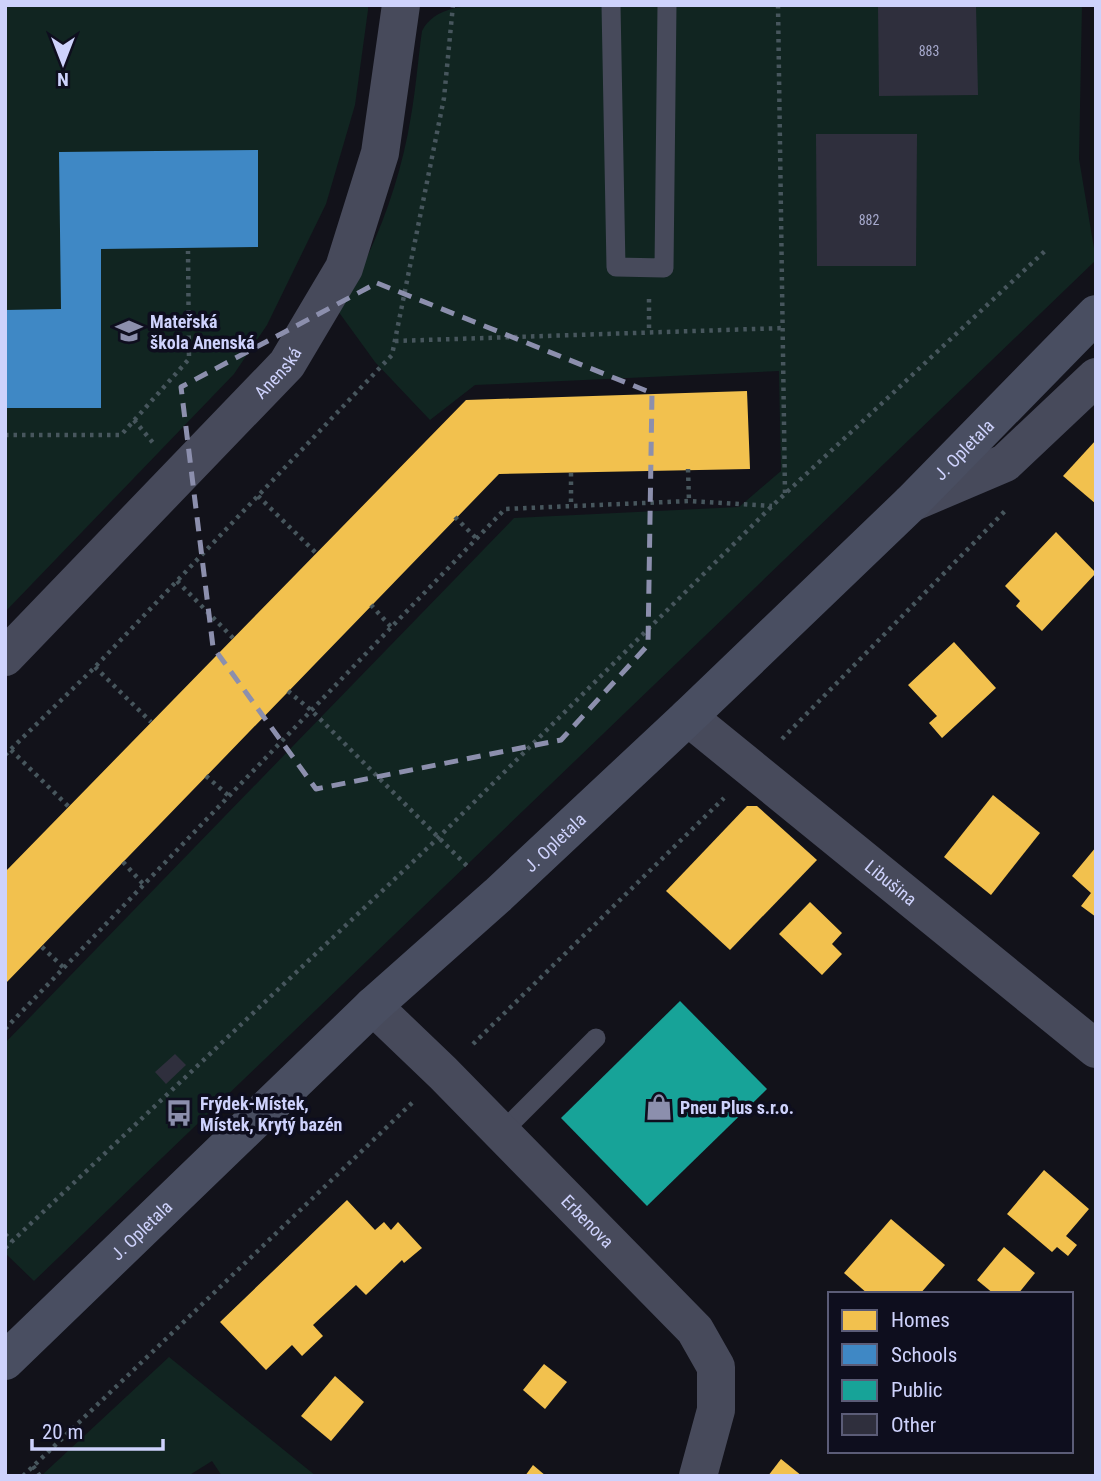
<svg xmlns="http://www.w3.org/2000/svg" width="1101" height="1481" font-family="'Roboto Condensed',sans-serif">
  <rect width="100%" height="100%" fill="#12121a"/>
  <g fill="#112521">
    <polygon points="5,5 368,5 368,10 355,105 326,204 267,325 234,374 5,612"/>
    <path d="M517,5h565l-3,154 17,101 -1062,1021 -29,-28v-210l509,-525 225,-11 42,-36 -2,-100 -304,14 -45,35 -55,-58 -37,-51c36,-59 62,-126 73,-195 5,-28 7,-57 11,-85 16,-31 62,-25 95,-26z"/>
    <polygon points="169,1357 316,1476 222,1476 212,1461 188,1476 41,1476"/>
  </g>
  <g fill="#f2c14e">
    <polygon points="747,391 750,469 499,474 5,984 5,872 466,400"/>
    <polygon points="1096,440 1096,504 1063,476"/>
    <polygon points="1056,532 1096,573 1042,631 1016,606 1020,601 1005,586"/>
    <polygon points="954,642 996,688 942,738 929,723 937,716 908,685"/>
    <polygon points="993,795 1040,833 991,895 944,857"/>
    <polygon points="747,806 757,806 817,860 730,950 666,891"/>
    <polygon points="1096,847 1096,917 1081,906 1091,893 1072,876"/>
    <polygon points="810,902 842,933 832,944 842,954 822,975 779,934"/>
    <polygon points="1044,1170 1089,1209 1066,1236 1077,1245 1068,1256 1057,1247 1052,1252 1007,1214"/>
    <polygon points="347,1200 375,1230 384,1222 391,1230 398,1222 422,1248 404,1263 402,1260 366,1295 356,1285 313,1325 323,1336 302,1356 292,1345 266,1370 220,1322"/>
    <polygon points="891,1219 945,1265 920,1294 868,1294 844,1273"/>
    <polygon points="1004,1247 1035,1273 1018,1294 994,1294 977,1280"/>
    <polygon points="544,1364 567,1382 545,1409 523,1390"/>
    <polygon points="335,1376 364,1402 331,1441 301,1416"/>
    <polygon points="781,1459 802,1476 768,1476"/>
    <polygon points="533,1465 546,1476 525,1476"/>
  </g>
  <polygon fill="#3f88c5" points="258,150 258,247 101,249 101,408 5,408 5,310 61,309 59,152"/>
  <polygon fill="#17a398" points="680,1001 767,1089 647,1206 561,1118"/>
  <g fill="#2f2f3d">
    <polygon points="878,5 976,5 978,95 879,96"/>
    <polygon points="816,134 917,134 916,266 817,266"/>
    <polygon points="175,1054 186,1065 166,1084 155,1072"/>
  </g>
  <g fill="none" stroke-linecap="round" stroke-linejoin="round">
    <g stroke="#47565d" stroke-width="4.5" stroke-dasharray="3.5 5" stroke-linecap="butt">
      <polyline points="778,5 785,494"/>
      <polyline points="649,299 649,331"/>
      <polyline points="395,341 784,328"/>
      <polyline points="134,420 154,444"/>
      <polyline points="5,435 121,435 189,359 188,251"/>
      <polyline points="688,469 689,501"/>
      <polyline points="571,473 571,506"/>
      <polyline points="258,496 316,553"/>
      <polyline points="455,517 477,539"/>
      <polyline points="177,581 233,638"/>
      <polyline points="371,605 392,628"/>
      <polyline points="95,667 151,722"/>
      <polyline points="288,691 312,711 467,866"/>
      <polyline points="782,739 1006,510"/>
      <polyline points="11,750 69,807"/>
      <polyline points="5,755 95,667 392,355 444,98 453,5"/>
      <polyline points="206,776 229,796"/>
      <polyline points="123,862 144,885"/>
      <polyline points="42,947 64,968"/>
      <polyline points="5,1029 505,509 689,501 772,506"/>
      <polyline points="473,1044 724,798"/>
      <polyline points="5,1234 12,1241"/>
      <polyline points="5,1248 437,839 772,506 1046,250"/>
      <polyline points="33,1466 40,1476"/>
      <polyline points="23,1476 414,1101"/>
    </g>
    <g stroke="#474a5b" stroke-width="19">
      <polyline points="611,5 616,267 664,268 667,5"/>
      <polyline points="501,1133 596,1038"/>
    </g>
    <g stroke="#474a5b" stroke-width="38">
      <path id="s1" d="M5,657l282,-293 57,-96 36,-115 21,-148"/>
      <path id="s2" d="M688,717l408,332"/>
      <path id="s3" d="M373,1006l70,67 252,257 21,37v43l-18,66"/>
    </g>
    <polyline stroke="#474a5b" stroke-width="38" points="911,503 1005,463 1096,377"/>
    <path stroke="#494e61" stroke-width="38" id="s4" d="M5,1361l368,-355 125,-111 190,-178 223,-214 185,-189"/>
  </g>
  <path fill="none" stroke="#8c8fad" stroke-width="5" stroke-dasharray="14 9" stroke-linejoin="round" d="M377,283l275,110 -4,252 -87,95 -245,49 -103,-142 -32,-260z"/>
  <defs>
    <symbol id="school-bare" viewBox="-9 -9 18 18"><path d="M0-5L7-2L0 1L-7-2ZM-4 1L0 2.5L4 1V4Q0 6-4 4Z" fill="#8c8fad" stroke="#0e0e1e" stroke-width="2.5" paint-order="stroke"/></symbol>
    <symbol id="shop-bare" viewBox="-9 -9 18 18"><path d="M-5-2.5h2.3a2.7 3.5 0 0 1 5.4 0H5L5.5 6h-11ZM-1.5-2.5h3a1.5 2.3 0 0 0-3 0Z" fill="#8c8fad" stroke="#0e0e1e" stroke-width="2.5" paint-order="stroke"/></symbol>
    <symbol id="bus-bare" viewBox="-9 -9 18 18"><path d="M-5-6H5V4H4V6H2V4H-2V6H-4V4H-5ZM-3.5-4V0h7V-4ZM-3.5 1.2v1.5H-2V1.2ZM2 1.2v1.5H3.5V1.2Z" fill="#8c8fad" stroke="#0e0e1e" stroke-width="2.5" paint-order="stroke"/></symbol>
  </defs>
  <g fill-rule="evenodd">
    <use href="#school-bare" x="110" y="312" width="38" height="38"/>
    <use href="#shop-bare" x="640" y="1088" width="38" height="38"/>
    <use href="#bus-bare" x="160" y="1094" width="38" height="38"/>
  </g>
  <g text-anchor="middle" dominant-baseline="central" stroke-width="7" stroke-linejoin="round" paint-order="stroke">
    <g font-size="14" fill="#a6a9cc">
      <text x="929" y="51">883</text>
      <text x="869" y="220">882</text>
    </g>
    <g font-size="18" font-weight="bold" fill="#ced2fc" stroke="#0e0e1e" text-anchor="start">
      <text x="150" y="321">Mateřská<tspan x="150" dy="21">škola Anenská</tspan></text>
      <text x="200" y="1103">Frýdek-Místek,<tspan x="200" dy="21">Místek, Krytý bazén</tspan></text>
      <text x="680" y="1107">Pneu Plus s.r.o.</text>
    </g>
    <g font-size="18" fill="#ced2fc" stroke="#0e0e1e">
      <text stroke="none"><textPath href="#s1" startOffset="394">Anenská</textPath></text>
      <text stroke="none"><textPath href="#s4" startOffset="1323">J. Opletala</textPath></text>
      <text stroke="none"><textPath href="#s4" startOffset="756">J. Opletala</textPath></text>
      <text stroke="none"><textPath href="#s2" startOffset="262">Libušina</textPath></text>
      <text stroke="none"><textPath href="#s3" startOffset="304">Erbenova</textPath></text>
      <text stroke="none"><textPath href="#s4" startOffset="189">J. Opletala</textPath></text>
    </g>
  </g>
  <rect width="1101" height="1481" fill="none" stroke="#ced2fc" stroke-width="14"/>
  <rect x="828" y="1292" width="245" height="161" fill="#0e0e1e" stroke="#5b5c77" stroke-width="2"/>
  <rect x="842" y="1310" width="35" height="21" fill="#f2c14e" stroke="#5b5c77" stroke-width="2"/>
  <text x="891" y="1327" font-size="21" fill="#ced2fc">Homes</text>
  <rect x="842" y="1344" width="35" height="21" fill="#3f88c5" stroke="#5b5c77" stroke-width="2"/>
  <text x="891" y="1362" font-size="21" fill="#ced2fc">Schools</text>
  <rect x="842" y="1380" width="35" height="21" fill="#17a398" stroke="#5b5c77" stroke-width="2"/>
  <text x="891" y="1397" font-size="21" fill="#ced2fc">Public</text>
  <rect x="842" y="1414" width="35" height="21" fill="#2f2f3d" stroke="#5b5c77" stroke-width="2"/>
  <text x="891" y="1432" font-size="21" fill="#ced2fc">Other</text>
  <g transform="translate(63 63) rotate(180)" stroke="#0e0e1e" stroke-width="5" paint-order="stroke">
  <path d="M0-5L12 26L0 18L-12 26Z" fill="#ced2fc"/>
  <text y="-10" font-size="19" font-weight="bold" text-anchor="middle" fill="#ced2fc">N</text>
  </g>
  <path d="M32 1439v10h131v-10" fill="none" stroke="#ced2fc" stroke-width="3.5"/>
  <text x="42" y="1439" font-size="21" fill="#ced2fc" stroke="#0e0e1e" stroke-width="5" paint-order="stroke">20 m</text>
</svg>
